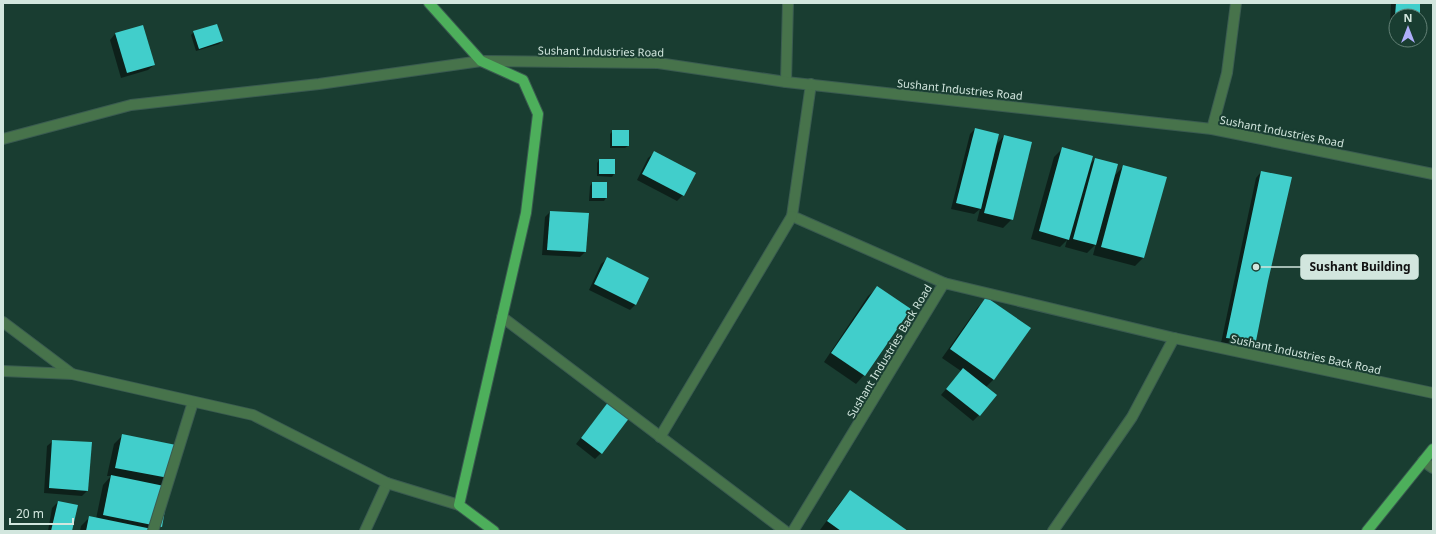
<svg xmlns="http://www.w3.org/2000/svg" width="1436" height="534" font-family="'Noto Sans',sans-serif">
  <rect width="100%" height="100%" fill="#193d31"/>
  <g fill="#0007">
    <polygon points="1391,3 1419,3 1419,16 1396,16 1396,26 1390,26"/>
    <polygon points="194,32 222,41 219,44 196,51 191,35"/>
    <polygon points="115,34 154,65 148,70 121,78 110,40"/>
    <polygon points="975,129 996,145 1004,136 1012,219 1003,228 977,221 980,209 974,214 951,209 970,134"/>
    <polygon points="613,131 628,146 625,148 610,148 610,134"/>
    <polygon points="1063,148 1089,165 1095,159 1114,176 1124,166 1165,178 1143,258 1135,266 1093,255 1096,244 1087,253 1065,247 1067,240 1060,247 1031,239 1054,157"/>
    <polygon points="654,153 683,195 677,201 637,180 648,158"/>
    <polygon points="599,160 614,174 612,177 597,176 597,163"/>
    <polygon points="1261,172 1255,340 1249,346 1221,343 1256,178"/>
    <polygon points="592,183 606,183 606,198 604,201 589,201 590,186"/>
    <polygon points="550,212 585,252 580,257 542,255 545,217"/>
    <polygon points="607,259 635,305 630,310 589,290 601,264"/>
    <polygon points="877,288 864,375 856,384 824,362 868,296"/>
    <polygon points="986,299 994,379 986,387 979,415 973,421 941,395 961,371 942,358 978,307"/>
    <polygon points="609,402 601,453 595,459 576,444"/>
    <polygon points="122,436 179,446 165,487 161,526 156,531 80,531 81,526 89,518 96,519 103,485 111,476 107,476 114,444"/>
    <polygon points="53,441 87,491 82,496 44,493 47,446"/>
    <polygon points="850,492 906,531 820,530 842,500"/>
    <polygon points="58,502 71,531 48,531 52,508"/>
  </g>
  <g fill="#41cecb">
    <polygon points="1396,3 1420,3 1420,16 1395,16"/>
    <polygon points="217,24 223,41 199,49 193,31"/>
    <polygon points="143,25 155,65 127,73 115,33"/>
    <polygon points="975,128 999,134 981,209 956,203"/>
    <rect x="612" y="130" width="17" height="16"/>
    <polygon points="1004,135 1032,142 1013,220 984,213"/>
    <polygon points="1062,147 1093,156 1069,240 1039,231"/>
    <polygon points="654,151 696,173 684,196 642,174"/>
    <polygon points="1095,158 1118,164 1096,245 1073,239"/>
    <rect x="599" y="159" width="16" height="15"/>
    <polygon points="1123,165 1167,177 1144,258 1101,247"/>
    <polygon points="1261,171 1292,177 1268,281 1256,341 1226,338"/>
    <rect x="592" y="182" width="15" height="16"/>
    <polygon points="550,211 589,213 586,252 547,250"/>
    <polygon points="607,257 649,278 636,305 594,284"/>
    <polygon points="877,286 911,309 865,376 831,353"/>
    <polygon points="986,297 1031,328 994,380 950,349"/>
    <polygon points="963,368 997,395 980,416 946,389"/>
    <polygon points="609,401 630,417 602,454 581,438"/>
    <polygon points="122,434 181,446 174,479 115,468"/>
    <polygon points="52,440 92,442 88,491 49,488"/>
    <polygon points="111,475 169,487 162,527 103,515"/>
    <polygon points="850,490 908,531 841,531 827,521"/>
    <polygon points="58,501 78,505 72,531 51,531"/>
    <polygon points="89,516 152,529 152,531 86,531"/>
  </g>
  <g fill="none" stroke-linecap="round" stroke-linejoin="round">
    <defs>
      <g id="minor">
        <polyline points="786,82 788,3"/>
        <polyline points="811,84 792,216 944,283"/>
        <polyline points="1212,129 1227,73 1236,3"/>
        <polyline points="3,139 131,105 319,84 481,61"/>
        <polyline points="502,317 785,531"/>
        <polyline points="3,322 72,374"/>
        <polyline points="660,437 792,216"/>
        <polyline points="1423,461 1433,468"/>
        <polyline points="153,531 193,402"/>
        <polyline points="365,531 387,483"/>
        <polyline points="793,531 944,283 1174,338 1433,393"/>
        <polyline points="1053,531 1132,417 1174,338"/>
      </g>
      <g id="tertiary">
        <polyline points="481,61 658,63 786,82 1212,129 1433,174"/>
        <polyline points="3,371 72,374 253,415 387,483 459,505"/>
      </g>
      <g id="primary">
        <polyline points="429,3 481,61 523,80 538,114 526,213 459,505 494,531"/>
        <polyline points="1367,531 1433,449"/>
      </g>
    </defs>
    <use href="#minor" stroke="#3a5b50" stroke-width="12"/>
    <use href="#tertiary" stroke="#3a5b50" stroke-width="12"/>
    <use href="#primary" stroke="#3a5b50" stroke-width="12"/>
    <use href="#minor" stroke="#47734b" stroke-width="10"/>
    <use href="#tertiary" stroke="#47734b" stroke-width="10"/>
    <use href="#primary" stroke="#4daf5b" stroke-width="10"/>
  </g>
  <g text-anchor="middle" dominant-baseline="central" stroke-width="4" stroke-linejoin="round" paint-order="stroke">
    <g font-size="11" fill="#d2e6de" stroke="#193d31">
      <text transform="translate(601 51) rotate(1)">Sushant Industries Road</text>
      <text transform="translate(960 89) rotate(6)">Sushant Industries Road</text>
      <text transform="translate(1282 131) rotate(11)">Sushant Industries Road</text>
      <text transform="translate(889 351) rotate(-59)">Sushant Industries Back Road</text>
      <text transform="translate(1306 354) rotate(12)">Sushant Industries Back Road</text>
    </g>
  </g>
  <path fill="none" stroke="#d2e6de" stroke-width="1.5" d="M1256 267L1301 267"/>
  <circle fill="#d2e6de" stroke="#193d31" stroke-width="1.5" cx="1256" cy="267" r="4"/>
  <rect fill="#d2e6de" stroke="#d2e6de" stroke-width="1.5" x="1301" y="255" width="117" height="24" rx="4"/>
  <g font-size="12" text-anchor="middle" font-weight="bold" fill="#111">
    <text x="1360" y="271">Sushant Building</text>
  </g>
  <rect width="1436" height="534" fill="none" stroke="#d2e6de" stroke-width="8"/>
  <g transform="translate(1408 28)"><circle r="19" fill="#193d31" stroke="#638176"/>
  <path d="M0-3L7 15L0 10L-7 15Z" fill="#afaefa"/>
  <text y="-6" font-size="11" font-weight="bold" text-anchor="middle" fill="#d2e6de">N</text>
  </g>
  <path d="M10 518v6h63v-6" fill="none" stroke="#d2e6de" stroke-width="2"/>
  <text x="16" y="518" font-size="12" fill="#d2e6de" stroke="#193d31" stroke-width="3" paint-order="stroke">20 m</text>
</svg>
